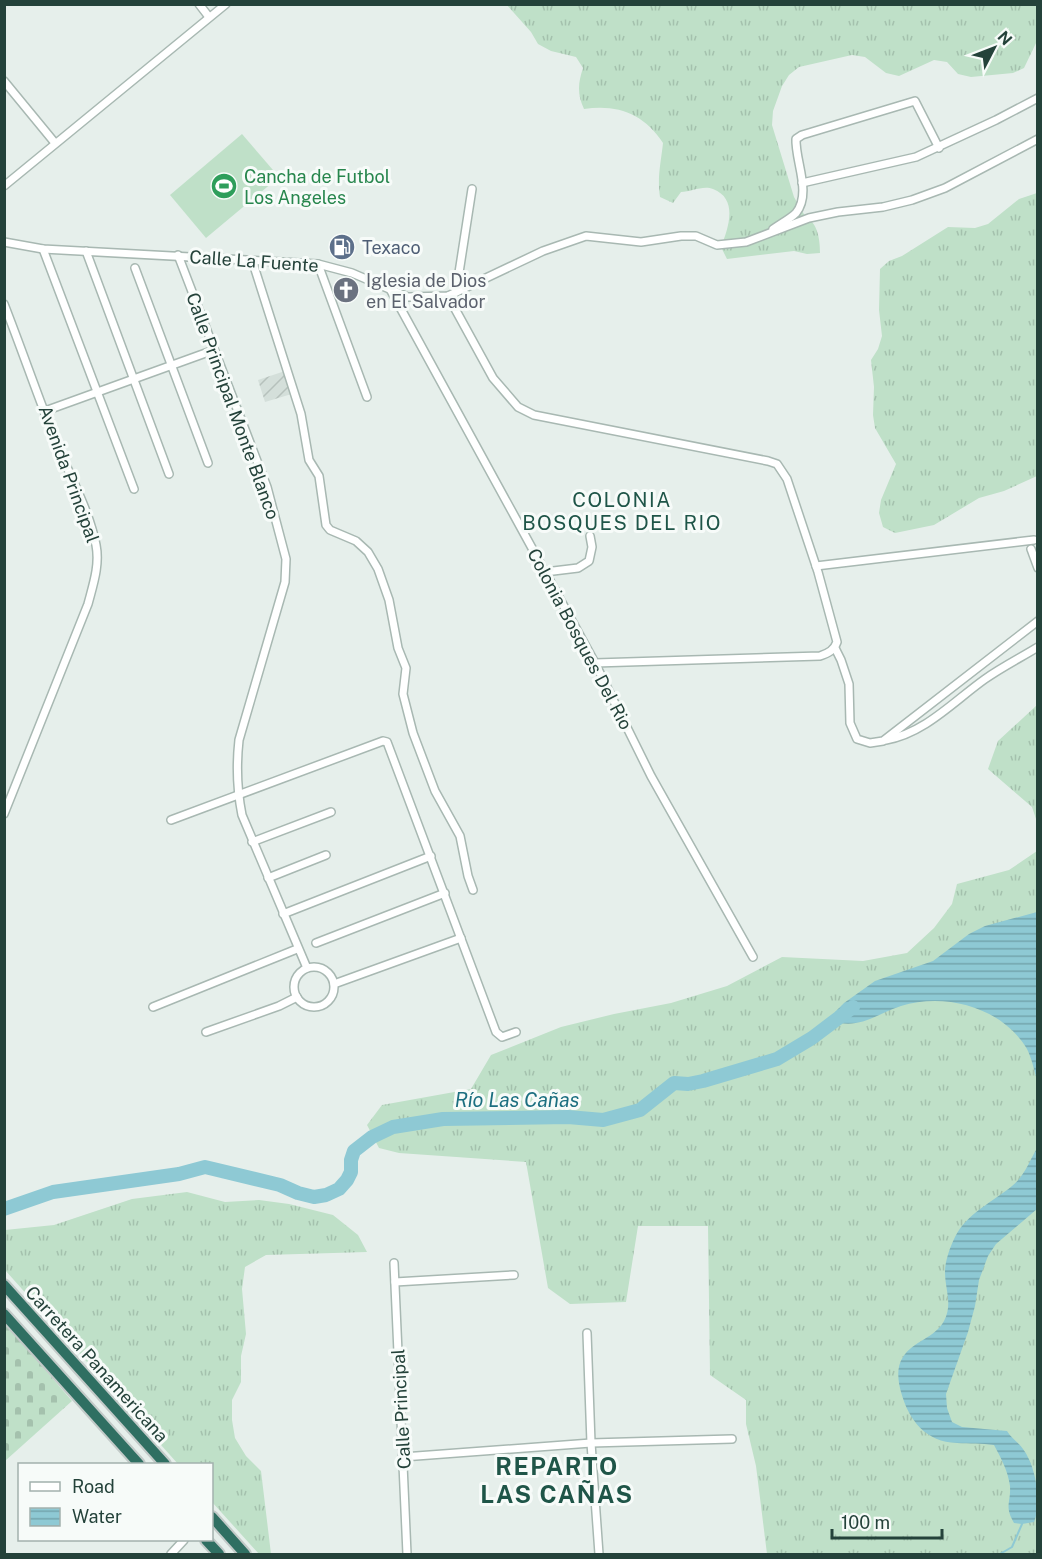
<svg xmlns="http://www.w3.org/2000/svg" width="1042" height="1559" font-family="'Public Sans',sans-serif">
  <defs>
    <pattern id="industrial-furrows" width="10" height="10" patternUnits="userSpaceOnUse" patternTransform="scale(1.5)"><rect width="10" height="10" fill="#d4dfda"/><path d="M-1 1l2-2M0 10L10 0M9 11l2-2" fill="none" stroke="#b6c1bc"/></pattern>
    <pattern id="grass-tufts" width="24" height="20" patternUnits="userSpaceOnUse" patternTransform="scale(1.5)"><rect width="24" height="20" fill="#bfe0c8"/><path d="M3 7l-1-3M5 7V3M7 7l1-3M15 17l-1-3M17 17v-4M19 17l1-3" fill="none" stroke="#a4c1ad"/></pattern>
    <pattern id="cemetery-stones" width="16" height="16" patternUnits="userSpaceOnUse" patternTransform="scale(1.5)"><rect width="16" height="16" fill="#bfe0c8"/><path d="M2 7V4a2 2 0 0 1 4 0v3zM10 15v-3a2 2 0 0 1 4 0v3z" fill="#a4c1ad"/></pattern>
    <pattern id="water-rules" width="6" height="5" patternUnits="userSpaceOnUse" patternTransform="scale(1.5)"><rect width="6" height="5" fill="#8ec9d4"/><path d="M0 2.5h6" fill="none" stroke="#74a5ad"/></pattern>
  </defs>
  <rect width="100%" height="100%" fill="#e6efeb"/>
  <polygon fill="url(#industrial-furrows)" points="288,370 295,393 265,402 258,380"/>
  <g fill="url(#grass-tufts)">
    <path d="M507,5h530v36l-13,27 -11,5 -42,4 -13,-3 -11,-12 -13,-2 -35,16 -13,-3 -21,-16 -13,-2 -53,12 -10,8 -7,11 -9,25 -1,14 22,72 11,19c13,7 15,24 15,37l-13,1 -13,-3 -67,8 -6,-12c7,-18 18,-48 -8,-58 -10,-4 -22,3 -32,3l-8,11 -13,-6c-3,-20 1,-35 3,-54 -19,-29 -45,-39 -79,-34 -7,-15 -6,-26 -1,-41l-7,-11 -25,-6 -13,-7 -7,-12z"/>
    <polygon points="1037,193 1037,476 1004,491 979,498 934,525 895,533 883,527 879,513 881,500 896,464 875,428 873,415 874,387 871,360 878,349 882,336 879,310 880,269 889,261 902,256 948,227 975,228 988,224 1019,199"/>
    <polygon points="1037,705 1037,822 1032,807 988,769 998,741"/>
    <polygon points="1037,851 1037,1554 767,1554 756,1466 746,1424 746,1400 710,1375 708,1226 638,1226 626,1302 570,1304 548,1288 526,1162 399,1153 379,1148 367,1125 382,1105 471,1089 491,1055 561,1027 614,1014 671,1003 727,986 782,957 863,961 907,953 934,928 952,904 957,884 1009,870"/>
    <polygon points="187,1192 225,1202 259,1200 289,1204 333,1215 358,1235 367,1252 266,1255 245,1267 242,1289 246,1334 241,1356 241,1382 232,1400 232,1420 235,1438 246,1456 261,1471 271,1554 259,1554 212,1502 212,1464 178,1464 5,1270 5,1230 54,1225 132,1199"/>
  </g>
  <polygon fill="url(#cemetery-stones)" points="4,1322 72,1401 5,1461 4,1461"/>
  <polygon fill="#bfe0c8" points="242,134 279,177 206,238 170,195"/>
  <g fill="url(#water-rules)">
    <path d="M1037,912v168c-3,-10 -5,-21 -10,-31 -25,-42 -82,-57 -126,-43 -22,7 -38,21 -61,17l-5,-11 9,-9 31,-22 58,-20 36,-27 16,-8z"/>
    <path d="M1037,1148v61l-41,35 -8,12 -9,24 -4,26 -7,26 -22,62 1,14 5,14 10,5 45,4c5,8 11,11 16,18 13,17 19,54 11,73l-12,2 -8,-1c-10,-17 -3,-20 -4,-37 -2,-15 -9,-28 -16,-41 -13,-2 -24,-1 -37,-2 -31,-1 -48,-22 -56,-51 -3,-11 -5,-25 2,-35 10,-16 32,-19 41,-36 9,-17 1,-31 1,-49 0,-11 5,-25 10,-35 12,-24 38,-35 57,-51 12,-9 18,-26 25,-38z"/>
  </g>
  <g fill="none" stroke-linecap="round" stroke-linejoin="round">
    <polyline stroke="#8ec9d4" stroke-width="2" points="1000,1554 1012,1547 1022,1524"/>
    <polyline stroke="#8ec9d4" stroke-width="14" points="4,1209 53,1192 179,1174 205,1167 280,1185 298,1193 314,1197 326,1195 339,1189 347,1180 351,1172 351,1160 354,1151 372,1137 393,1127 443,1119 568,1117 603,1120 640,1110 674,1083 688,1084 703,1081 777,1059 812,1038 853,1007"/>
    <defs>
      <g id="minor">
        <polyline points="199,4 209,17"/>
        <polyline points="4,81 55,143"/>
        <polyline points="802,183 916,157 996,120 1038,98"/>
        <polyline points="4,186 226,4"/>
        <path d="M773,229c7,-5 17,-10 23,-16 16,-20 -1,-52 0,-74l6,-4 113,-34 24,47"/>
        <polyline points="4,242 43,249 318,264 352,273 408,297 448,296 543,251 586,236 641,242 681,236 696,236 717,245 746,242 809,218 838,212 883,207 912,200 945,188 1038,139"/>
        <polyline points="43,249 134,489"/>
        <polyline points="86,251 169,474"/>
        <path d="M178,255l89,232 19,72 -1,23 -46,158c-3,27 -2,50 3,75l65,153"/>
        <polyline points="252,260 301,414 309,460 319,476 326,525 330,530 356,541 368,552 378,569 389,600 398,648 406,668 403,694 413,733 435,791 460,836 468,876 473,890"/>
        <polyline points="318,264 367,397"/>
        <polyline points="135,268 208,463"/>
        <polyline points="390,289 595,663 651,776 753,957"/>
        <polyline points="456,292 472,189"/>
        <path d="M448,296l45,82 25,29 16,8 234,46 9,3 10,15 31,93 19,70c-3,8 -8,11 -17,14l-225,7"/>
        <path d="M4,304c18,46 34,93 52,138 14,34 33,68 40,103 4,20 -3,40 -8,59l-84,210"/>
        <polyline points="45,411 214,350"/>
        <polyline points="1031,549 1038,568"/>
        <polyline points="816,566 1034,540"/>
        <polyline points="545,572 578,568 589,561 592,547 590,536"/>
        <polyline points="835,648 841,660 849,684 850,723 857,739 870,743 883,741 1038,621"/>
        <path d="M886,740c39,-7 68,-39 99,-61 17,-12 35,-21 53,-32"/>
        <polyline points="171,820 383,741 387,742 496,1032 502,1037 516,1032"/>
        <polyline points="252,842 331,812"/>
        <polyline points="268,878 326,855"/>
        <polyline points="283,914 431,856"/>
        <polyline points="316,943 445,893"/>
        <circle cx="314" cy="987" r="20"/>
        <polyline points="334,984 461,938"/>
        <polyline points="153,1007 297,949"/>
        <polyline points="206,1032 279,1006 297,997"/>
        <polyline points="394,1263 407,1554"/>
        <polyline points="395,1282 514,1275"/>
        <polyline points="587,1333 591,1443 599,1554"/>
        <polyline points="403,1457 591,1443 732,1439"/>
        <polyline points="171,1554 184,1540"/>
      </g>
      <g id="highway">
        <polyline points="4,1285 165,1464"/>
        <polyline points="4,1314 139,1464"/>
        <polyline points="212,1517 245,1554"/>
        <polyline points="206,1540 219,1554"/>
      </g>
    </defs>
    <use href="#minor" stroke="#a8b8b2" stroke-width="10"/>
    <use href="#highway" stroke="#c2cac8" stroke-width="14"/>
    <use href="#minor" stroke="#fff" stroke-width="7"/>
    <use href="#highway" stroke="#2f6f62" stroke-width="10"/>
  </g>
  <defs>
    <symbol id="stadium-disc" viewBox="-11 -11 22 22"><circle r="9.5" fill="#2e9e5b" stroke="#f7fbf9"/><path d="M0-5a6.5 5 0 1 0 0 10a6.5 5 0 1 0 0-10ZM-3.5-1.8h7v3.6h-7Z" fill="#fff"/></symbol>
    <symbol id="fuel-disc" viewBox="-11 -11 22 22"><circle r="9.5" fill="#5c6f8a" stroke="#f7fbf9"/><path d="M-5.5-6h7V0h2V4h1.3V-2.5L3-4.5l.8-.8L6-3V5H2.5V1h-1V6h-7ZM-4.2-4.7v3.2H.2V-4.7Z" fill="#fff"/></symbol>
    <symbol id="church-disc" viewBox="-11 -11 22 22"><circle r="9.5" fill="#6b7280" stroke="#f7fbf9"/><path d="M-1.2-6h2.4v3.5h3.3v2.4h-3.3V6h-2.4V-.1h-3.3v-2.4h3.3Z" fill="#fff"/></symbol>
  </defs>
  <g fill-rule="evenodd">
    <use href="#stadium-disc" x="209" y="171" width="30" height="30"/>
    <use href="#fuel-disc" x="327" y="232" width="30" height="30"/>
    <use href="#church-disc" x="331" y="275" width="30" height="30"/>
  </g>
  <g text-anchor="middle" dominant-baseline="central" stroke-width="6" stroke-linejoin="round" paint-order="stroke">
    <g font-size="18" fill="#27864d" stroke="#f7fbf9" text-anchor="start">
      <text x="244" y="176">Cancha de Futbol<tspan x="244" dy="21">Los Angeles</tspan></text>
    </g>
    <g font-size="18" fill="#4e5e75" stroke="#f7fbf9" text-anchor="start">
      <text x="362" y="247">Texaco</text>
    </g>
    <g font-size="18" fill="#24423a" stroke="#f7fbf9">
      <text transform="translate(254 261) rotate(4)">Calle La Fuente</text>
      <text transform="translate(233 406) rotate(70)">Calle Principal Monte Blanco</text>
      <text transform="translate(69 474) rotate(70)">Avenida Principal</text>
      <text transform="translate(580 639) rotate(62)">Colonia Bosques Del Rio</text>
      <text transform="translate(97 1364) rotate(48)">Carretera Panamericana</text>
      <text transform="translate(401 1409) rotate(-93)">Calle Principal</text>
    </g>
    <g font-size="18" fill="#5b616d" stroke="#f7fbf9" text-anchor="start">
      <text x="366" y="280">Iglesia de Dios<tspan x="366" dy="21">en El Salvador</tspan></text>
    </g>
    <g font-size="20" letter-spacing="1.5" fill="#1f5548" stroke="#f7fbf9">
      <text x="622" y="500">COLONIA<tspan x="622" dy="23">BOSQUES DEL RIO</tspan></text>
    </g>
    <g font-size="20" font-style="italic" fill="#1c6f80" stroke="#f7fbf9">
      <text x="517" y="1100">Río Las Cañas</text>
    </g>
    <g font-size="24" font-weight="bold" letter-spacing="1.5" fill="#1f5548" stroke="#f7fbf9">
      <text x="557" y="1466">REPARTO<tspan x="557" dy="28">LAS CAÑAS</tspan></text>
    </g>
  </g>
  <rect width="1042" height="1559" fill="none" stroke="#24423a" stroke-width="12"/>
  <rect x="18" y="1463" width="195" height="78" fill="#f7fbf9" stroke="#a3b1ad" stroke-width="1.5"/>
  <rect x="30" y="1482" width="30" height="9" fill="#ffffff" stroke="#a3b1ad" stroke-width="1.5"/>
  <text x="72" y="1493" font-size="18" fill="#24423a">Road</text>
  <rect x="30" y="1508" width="30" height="18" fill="url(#water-rules)" stroke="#a3b1ad" stroke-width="1.5"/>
  <text x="72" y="1523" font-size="18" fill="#24423a">Water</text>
  <g transform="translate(994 48) rotate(48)" stroke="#f7fbf9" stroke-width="4.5" paint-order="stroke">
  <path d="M0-4.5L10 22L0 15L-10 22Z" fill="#24423a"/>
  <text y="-9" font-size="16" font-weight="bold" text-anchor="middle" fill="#24423a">N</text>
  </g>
  <path d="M832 1529v9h110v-9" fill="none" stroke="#24423a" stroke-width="3"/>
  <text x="841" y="1529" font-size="18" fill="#24423a" stroke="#f7fbf9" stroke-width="4.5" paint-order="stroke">100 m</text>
</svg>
